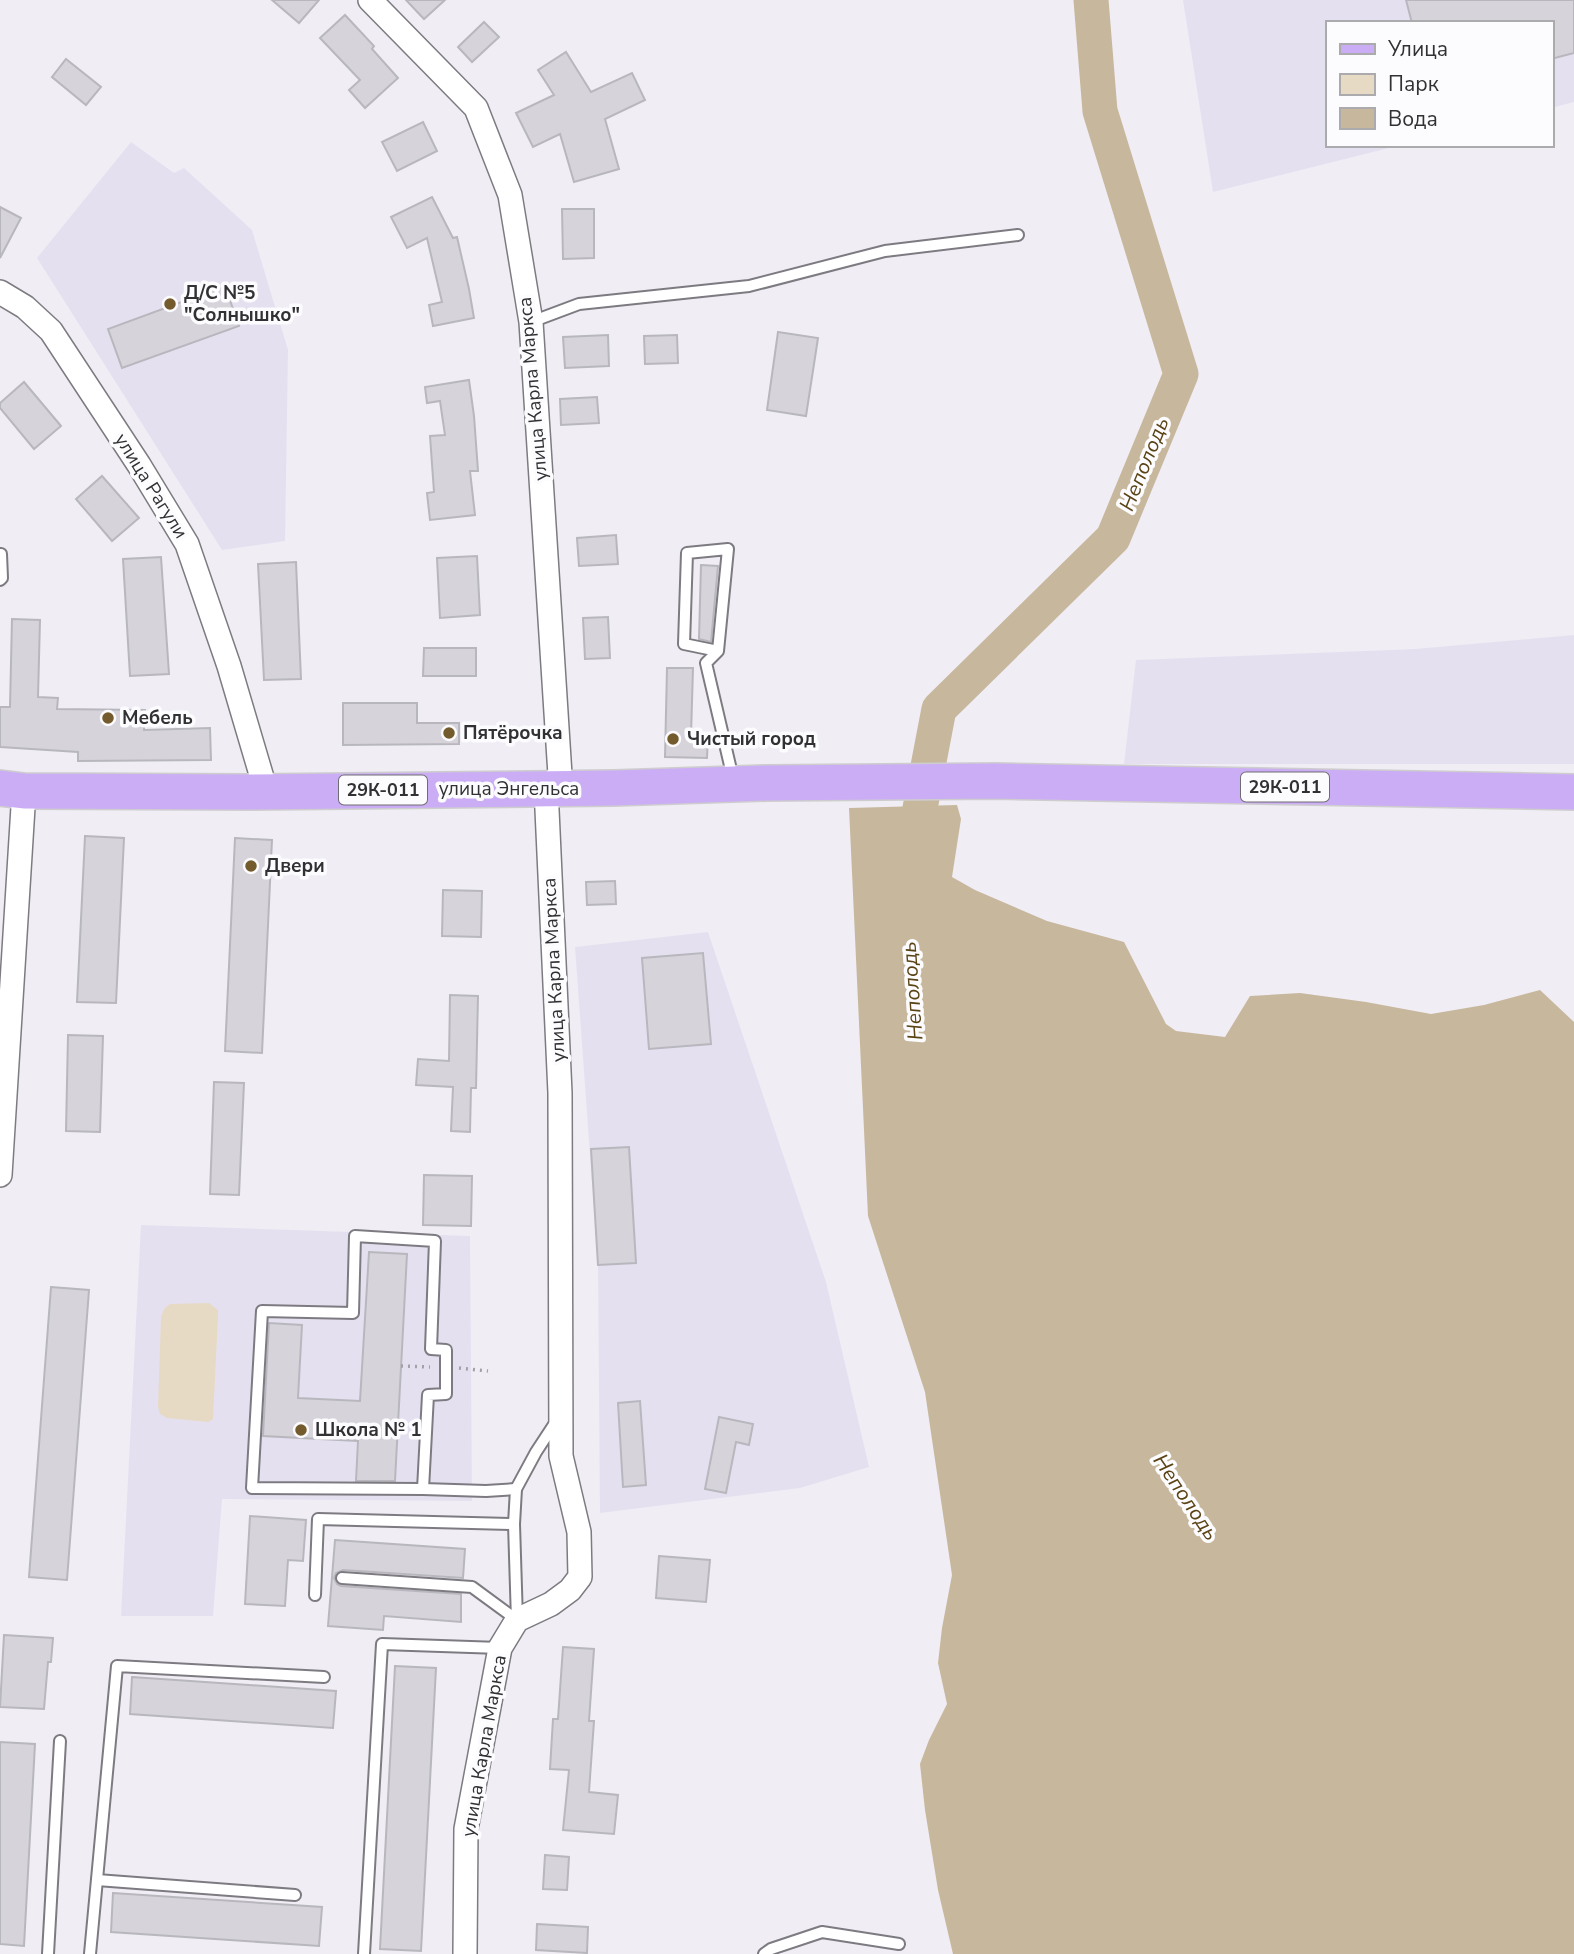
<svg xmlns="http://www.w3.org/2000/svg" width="1574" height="1954" font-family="'Nunito Sans',sans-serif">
  <rect width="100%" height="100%" fill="#f0edf5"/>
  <g fill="#e5e0ef">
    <polygon points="1183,0 1574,0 1574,102 1551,108 1551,23 1327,23 1327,145 1401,145 1213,192"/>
    <polygon points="131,142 174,173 184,168 252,230 288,350 285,541 222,550 37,258"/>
    <polygon points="1574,635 1574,764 1124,764 1136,660 1415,649"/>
    <polygon points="708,932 826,1282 869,1467 800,1488 600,1513 598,1265 575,947"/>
    <polygon points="141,1225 470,1236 472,1501 222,1499 213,1616 121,1616"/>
  </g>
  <polygon fill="#e6dac5" points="209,1303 218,1310 218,1317 213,1419 208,1422 167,1418 160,1414 158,1407 161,1317 164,1309 170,1304"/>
  <polygon fill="#c7b89d" points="957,805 961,819 952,877 975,890 1047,921 1124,942 1166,1024 1176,1031 1225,1037 1250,996 1300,993 1366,1002 1431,1014 1484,1005 1540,990 1574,1022 1574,1954 953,1954 938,1890 925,1810 920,1764 929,1740 947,1704 938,1663 942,1628 952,1575 925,1392 868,1216 849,808"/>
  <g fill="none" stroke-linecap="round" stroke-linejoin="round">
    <polyline stroke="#c7b89d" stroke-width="35" points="912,850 939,709 1113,538 1181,374 1100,111 1091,0"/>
  </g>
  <g fill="#d6d3db" stroke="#b9b7be" stroke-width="2">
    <polygon points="272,0 319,0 299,23"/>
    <polygon points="406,0 445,0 424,19"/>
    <polygon points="1406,0 1574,0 1574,53 1551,59 1551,23 1412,23"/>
    <polygon points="345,15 374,46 372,49 398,78 365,108 349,90 360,80 320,38"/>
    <polygon points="484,22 499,37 472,62 458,47"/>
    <polygon points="566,52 591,92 632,73 645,100 605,119 619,169 574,182 560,134 533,147 516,113 554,95 538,70"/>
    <polygon points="66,59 101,87 86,105 52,77"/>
    <polygon points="423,122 437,151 397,171 382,142"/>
    <polygon points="432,197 453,238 457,237 469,289 474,318 433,326 429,305 442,302 427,238 407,248 391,217"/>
    <polygon points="0,207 21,218 0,258"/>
    <polygon points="562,209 594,209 594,258 563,259"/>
    <polygon points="225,286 239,326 122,368 108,329"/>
    <polygon points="778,332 818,338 806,416 767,410"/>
    <polygon points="608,335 609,366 565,368 563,337"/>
    <polygon points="677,335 678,363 645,364 644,336"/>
    <polygon points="469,380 474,416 478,471 470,471 475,515 430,520 427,493 434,492 430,436 445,435 440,401 427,403 425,387"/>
    <polygon points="24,382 61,426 34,449 0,408 0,403"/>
    <polygon points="597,397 599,423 561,425 560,399"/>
    <polygon points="102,476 139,518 112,541 76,499"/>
    <polygon points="616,535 618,564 579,566 577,538"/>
    <polygon points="477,556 480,615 440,618 437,558"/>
    <polygon points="161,557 169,674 130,676 123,559"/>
    <polygon points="296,562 301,679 264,680 258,564"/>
    <polygon points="701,565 718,566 711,642 699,639"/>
    <polygon points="608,617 610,658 585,659 583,618"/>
    <polygon points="12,619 40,620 38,697 58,698 57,709 145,710 144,730 210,728 211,760 78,761 78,752 0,747 0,707 10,707"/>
    <polygon points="424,648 476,648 476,676 423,676"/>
    <polygon points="667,668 693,668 691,735 708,736 707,758 665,757"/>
    <polygon points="343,703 417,703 417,723 459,723 459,744 343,745"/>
    <polygon points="85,836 124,838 116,1003 77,1002"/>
    <polygon points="235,838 272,840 262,1053 225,1051"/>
    <polygon points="615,881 616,904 587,905 586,882"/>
    <polygon points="443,890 482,891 481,937 442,936"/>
    <polygon points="703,953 711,1044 649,1049 642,958"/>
    <polygon points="450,995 478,996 476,1088 471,1088 470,1132 451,1131 453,1087 416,1085 418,1059 449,1061"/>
    <polygon points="68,1035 103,1036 100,1132 66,1131"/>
    <polygon points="214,1082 244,1083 239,1195 210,1194"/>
    <polygon points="629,1147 636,1263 598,1265 591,1149"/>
    <polygon points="424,1175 472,1176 471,1226 423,1225"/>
    <polygon points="369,1252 407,1254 395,1481 356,1481 358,1441 263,1436 269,1323 302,1325 298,1398 360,1401"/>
    <polygon points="51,1287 89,1290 67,1580 29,1577"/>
    <polygon points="640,1401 646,1485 623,1487 618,1403"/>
    <polygon points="719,1417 753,1424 749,1445 736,1442 726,1493 705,1489"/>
    <polygon points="250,1516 306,1520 303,1561 288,1560 285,1606 245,1604"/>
    <polygon points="335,1540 465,1549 463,1578 343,1570 336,1573 334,1578 337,1584 341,1586 461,1594 461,1622 384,1616 383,1630 328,1626"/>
    <polygon points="659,1556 710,1560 706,1602 656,1598"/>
    <polygon points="4,1635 53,1638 51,1662 48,1662 44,1709 0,1707"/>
    <polygon points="563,1647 594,1649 589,1721 594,1721 589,1792 618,1795 614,1834 563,1830 569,1770 550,1769 553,1719 558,1719"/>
    <polygon points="395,1666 436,1668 421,1951 380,1949"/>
    <polygon points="132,1677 336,1691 333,1728 130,1714"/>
    <polygon points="0,1742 35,1744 24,1946 0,1944"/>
    <polygon points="545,1855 569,1857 567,1890 543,1889"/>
    <polygon points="113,1893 322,1907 319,1946 111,1932"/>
    <polygon points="537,1924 588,1927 587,1953 536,1950"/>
  </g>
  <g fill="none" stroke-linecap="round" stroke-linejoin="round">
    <defs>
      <g id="service">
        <polyline points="531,322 579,304 749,286 885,251 1018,235"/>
        <polyline points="0,580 2,578 1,554"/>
        <polyline points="718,651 684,644 687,553 728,549 718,651 706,663 732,774 727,778"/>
        <polyline points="423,1489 428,1395 446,1394 446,1350 431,1349 435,1241 355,1236 353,1313 262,1311 252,1488 423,1489 486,1491 516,1489"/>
        <polyline points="342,1578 472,1587 517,1620"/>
        <polyline points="315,1595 318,1519 514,1524"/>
        <polyline points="517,1620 514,1524 516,1489 536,1452 557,1420"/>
        <polyline points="97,1880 295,1895"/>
        <polyline points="48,1954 60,1741"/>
        <polyline points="90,1954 117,1666 324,1677"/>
        <polyline points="364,1954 382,1644 500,1648"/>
        <polyline points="764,1954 771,1949 822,1932 899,1944"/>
      </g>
      <g id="minor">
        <polyline points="370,0 476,108 510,195 531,322 560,775 546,788 560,1093 561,1456 579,1532 580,1577 570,1590 551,1604 517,1620 500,1648 466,1829 465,1954"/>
        <polyline points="0,292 25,307 51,331 139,465 187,544 229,666 263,781 251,792"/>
        <polyline points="0,1175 24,791"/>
      </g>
      <polyline id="primary" points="0,788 24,791 251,792 614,788 766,783 996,781 1574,792"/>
    </defs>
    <use href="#service" stroke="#7d7b81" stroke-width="14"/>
    <use href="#minor" stroke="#7d7b81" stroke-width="26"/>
    <use href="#primary" stroke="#cecdce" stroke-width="38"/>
    <g stroke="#a3a0a6" stroke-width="3.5" stroke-dasharray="2 5" stroke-linecap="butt">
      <polyline points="401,1366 430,1367"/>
      <polyline points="459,1368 488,1371"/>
    </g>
    <use href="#service" stroke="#fff" stroke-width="10"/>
    <use href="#minor" stroke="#fff" stroke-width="23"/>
    <use href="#primary" stroke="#cbadf6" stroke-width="35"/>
  </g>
  <g fill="#745b2d" stroke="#fcfbfe" stroke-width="2.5">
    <circle cx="170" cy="304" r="7"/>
    <circle cx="108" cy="718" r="7"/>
    <circle cx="449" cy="733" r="7"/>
    <circle cx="673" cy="739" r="7"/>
    <circle cx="251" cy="866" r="7"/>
    <circle cx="301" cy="1430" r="7"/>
  </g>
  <g text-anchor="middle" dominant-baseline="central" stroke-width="7" stroke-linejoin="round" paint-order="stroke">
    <g fill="#fcfbfe" stroke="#6e6d70" stroke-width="2">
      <rect x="1241" y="772.5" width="88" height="29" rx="5"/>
      <rect x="339" y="775.5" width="88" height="29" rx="5"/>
    </g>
    <g font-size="18" font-weight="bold" fill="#313033">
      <text x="1285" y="787">29К-011</text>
      <text x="383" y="790">29К-011</text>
    </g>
    <g font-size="19" font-weight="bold" fill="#313033" stroke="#fcfbfe" text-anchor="start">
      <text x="184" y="293">Д/С №5<tspan x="184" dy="22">"Солнышко"</tspan></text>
      <text x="122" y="718">Мебель</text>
      <text x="463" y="733">Пятёрочка</text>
      <text x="687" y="739">Чистый город</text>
      <text x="265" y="866">Двери</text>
      <text x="315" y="1430">Школа № 1</text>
    </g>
    <g font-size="19" fill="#313033" stroke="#fcfbfe">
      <text transform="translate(533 389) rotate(-95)">улица Карла Маркса</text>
      <text transform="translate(151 486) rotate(58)">улица Рагули</text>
      <text x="509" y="789">улица Энгельса</text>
      <text transform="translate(554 970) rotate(-93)">улица Карла Маркса</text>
      <text transform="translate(484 1746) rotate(-80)">улица Карла Маркса</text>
    </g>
    <g font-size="21" font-style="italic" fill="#5a4314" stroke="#fcfbfe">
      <text transform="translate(1144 464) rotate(-68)">Неполодь</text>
      <text transform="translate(912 991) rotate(-94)">Неполодь</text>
      <text transform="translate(1186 1497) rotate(56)">Неполодь</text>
    </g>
  </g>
  <rect x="1326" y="21" width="228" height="126" fill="#fcfbfe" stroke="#abaaad" stroke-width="2"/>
  <rect x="1340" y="44" width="35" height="10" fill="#cbadf6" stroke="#abaaad" stroke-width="2"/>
  <text x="1388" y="56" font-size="21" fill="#313033">Улица</text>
  <rect x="1340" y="74" width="35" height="21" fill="#e6dac5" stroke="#abaaad" stroke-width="2"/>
  <text x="1388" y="91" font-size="21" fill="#313033">Парк</text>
  <rect x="1340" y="108" width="35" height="21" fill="#c7b89d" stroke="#abaaad" stroke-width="2"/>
  <text x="1388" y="126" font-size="21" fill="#313033">Вода</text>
</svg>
